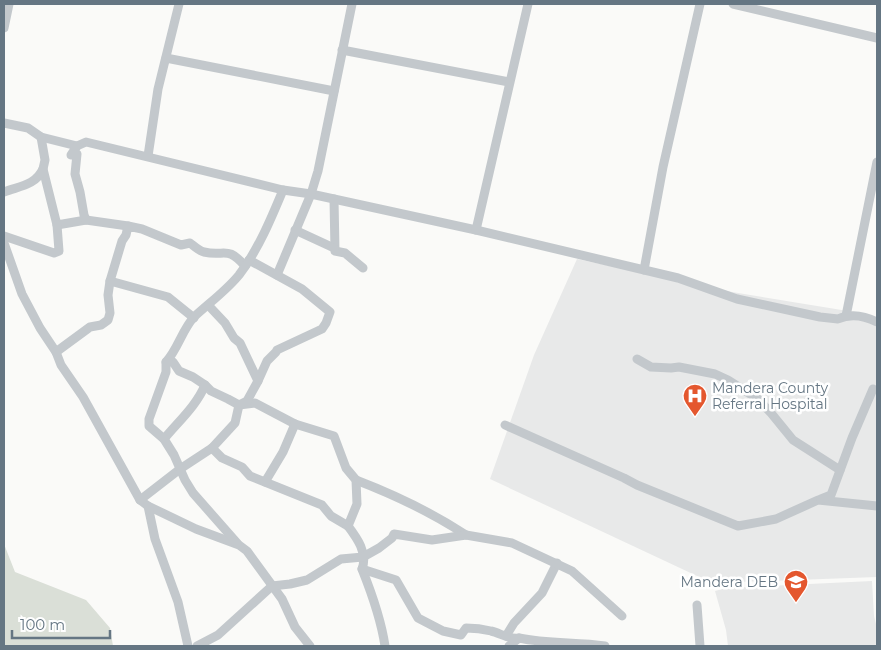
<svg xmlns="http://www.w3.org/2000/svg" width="881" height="650" font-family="Montserrat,sans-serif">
  <rect width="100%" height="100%" fill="#fafaf8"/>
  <g fill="#e8e9e9">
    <polygon points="577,259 732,292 860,313 877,323 877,577 712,583 490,479 534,355"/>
    <polygon points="872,581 874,616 877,628 877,646 728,646 726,630 715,591 726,588"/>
  </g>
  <polygon fill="#dadfd7" points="4,544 15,572 86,600 110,628 113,646 4,646"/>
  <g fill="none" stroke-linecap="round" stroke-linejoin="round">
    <g stroke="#c3c8cc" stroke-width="9">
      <polyline points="733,4 877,38"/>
      <polyline points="4,28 9,4"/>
      <polyline points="342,50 509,82"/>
      <polyline points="166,58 334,91"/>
      <path d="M4,123l24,5 13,9 36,9 9,-4 197,48 28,4 165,36 202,48 59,21 83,18 18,2c13,-6 27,-3 39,3"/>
      <polyline points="41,137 45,160 43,169 57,225 86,220 128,226"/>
      <polyline points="77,146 71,155 77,154 75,174 80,192 84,215 86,220"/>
      <polyline points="148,156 158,89 179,4"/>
      <path d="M4,192c15,-6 31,-6 39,-23"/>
      <polyline points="334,199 335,251 345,253 363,268"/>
      <polyline points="295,230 334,248"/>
      <polyline points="476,230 528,4"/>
      <polyline points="4,236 54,253 59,251 57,225"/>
      <polyline points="4,243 22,294 40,328 56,352 61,365 83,397 140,500 148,506 196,529 239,545 247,551 282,599 295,627 310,646"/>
      <polyline points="249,260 302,289 330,312 326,323 322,329 277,350 276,352 267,361 258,381"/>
      <polyline points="644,270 663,167 700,4"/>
      <polyline points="277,275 311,194 318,171 352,4"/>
      <polyline points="110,281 168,297 194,318"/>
      <polyline points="846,316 877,162"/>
      <path d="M56,352l34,-25 11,-2 7,-5 2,-7 -2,-18 2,-14 12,-40 4,-6 2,-9 14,3 39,16 9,-2c4,3 9,8 14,9 21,5 23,-7 41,14"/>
      <polyline points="637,359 651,367 671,368 679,367 715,374 728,380 758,399 771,413 793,440 840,470"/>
      <path d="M166,362h7l6,9 14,6 12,8 6,6 17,8 11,6 16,-2 40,21 39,12 12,32 10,12 1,24 -9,22c9,12 20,27 14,43 10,25 19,50 23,77"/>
      <polyline points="505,425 624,478 637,485 738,526 776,519 818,500 877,506"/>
      <path d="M164,439c14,-17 33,-34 41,-54"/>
      <polyline points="212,448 222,458 242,467 250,476 322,505 331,516 348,526"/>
      <path d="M356,480c39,15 75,32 110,55"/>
      <polyline points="265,482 283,452 295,424"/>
      <polyline points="821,499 831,495 852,438 873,389"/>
      <polyline points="140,500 180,469 212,448 235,423 239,405 247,401 258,381 240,343 234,338 225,323 209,306"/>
      <polyline points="148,506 155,539 178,602 188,646"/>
      <path d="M237,543l-44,-50 -8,-13 -11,-25 -10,-16 -15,-13v-7l17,-47v-10c12,-13 16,-32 28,-45 15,-14 32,-26 45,-42 19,-25 32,-56 44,-85"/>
      <path d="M362,569l34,11 22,38 25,13 18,4 5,-7c8,0 17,1 25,3 9,2 19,9 28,7"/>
      <polyline points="697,605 700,646"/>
      <polyline points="506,636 514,623 542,593 557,563"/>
      <polyline points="197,646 218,635 272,586 290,584 307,580 341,559 363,557 379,548 392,538 394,534 432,540 466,535 512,543 572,571 622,616"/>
      <path d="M509,646l10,-8c28,6 57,4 86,8"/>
    </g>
  </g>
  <defs>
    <symbol id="hospital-pin" viewBox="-11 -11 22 30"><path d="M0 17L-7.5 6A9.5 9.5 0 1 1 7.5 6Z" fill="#e4572e" stroke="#fff"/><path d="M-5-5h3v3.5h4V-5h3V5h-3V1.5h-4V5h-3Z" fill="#fff"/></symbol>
    <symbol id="school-pin" viewBox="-11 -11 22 30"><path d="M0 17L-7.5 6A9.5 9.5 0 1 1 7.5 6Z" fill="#e4572e" stroke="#fff"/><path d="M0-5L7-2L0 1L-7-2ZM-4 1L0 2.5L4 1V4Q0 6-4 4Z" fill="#fff"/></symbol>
  </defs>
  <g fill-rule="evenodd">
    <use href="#hospital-pin" x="681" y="382" width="28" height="38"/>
    <use href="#school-pin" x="782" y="568" width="28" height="38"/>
  </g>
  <g text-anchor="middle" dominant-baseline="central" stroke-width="5" stroke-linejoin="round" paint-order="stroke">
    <g font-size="14" fill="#657683" stroke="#fff" text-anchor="start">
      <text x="712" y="388">Mandera County<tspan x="712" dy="16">Referral Hospital</tspan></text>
      <text x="778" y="582" text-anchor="end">Mandera DEB</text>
    </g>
  </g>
  <rect width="881" height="650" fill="none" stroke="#657683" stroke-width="10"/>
  <path d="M12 630v8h98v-8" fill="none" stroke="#657683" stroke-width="2.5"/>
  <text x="20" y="630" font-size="15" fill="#657683" stroke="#ffffff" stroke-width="4" paint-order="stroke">100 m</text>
</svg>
